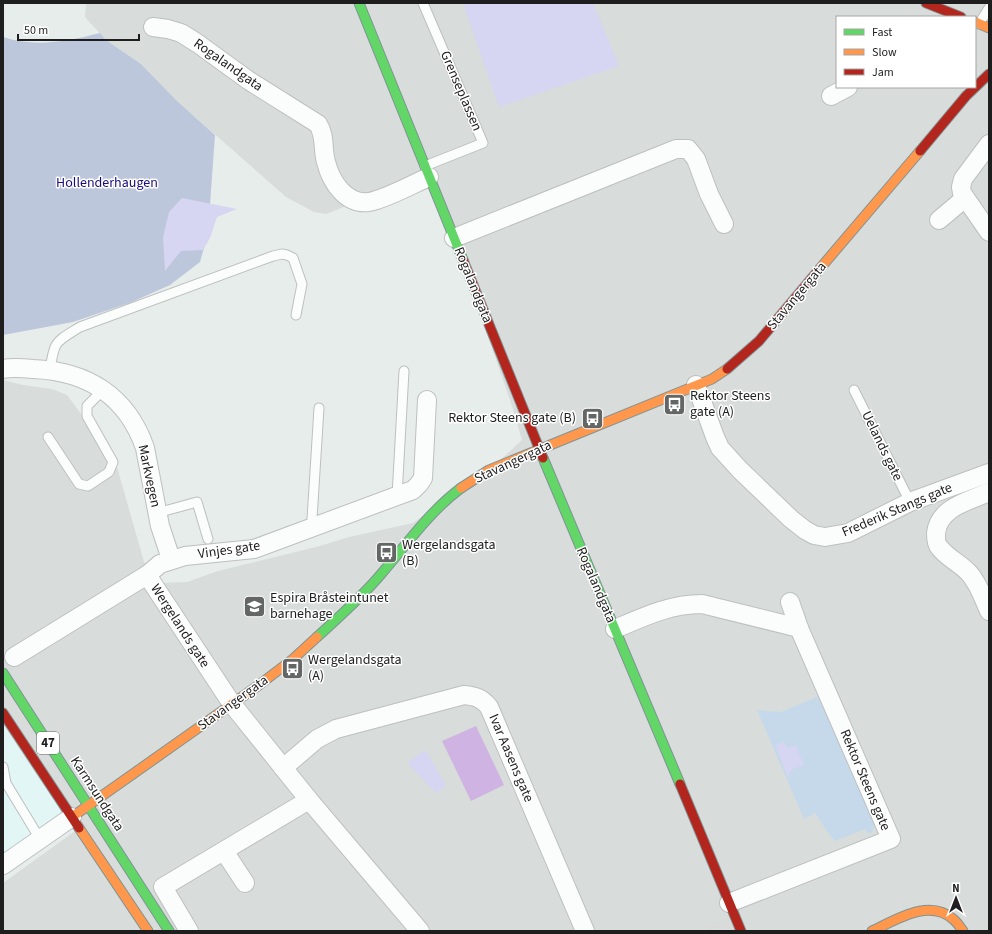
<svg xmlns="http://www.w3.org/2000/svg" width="992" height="934" font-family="'Source Sans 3',sans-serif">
  <rect width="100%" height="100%" fill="#e7edeb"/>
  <path fill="#d8dcda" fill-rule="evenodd" d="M86,3h903v928h-986v-48l79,-57 -79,-118v-328l20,5 29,4 15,6 26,35 24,37 27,95 16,21 27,-1 31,-11 102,-25 29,-9 64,-14 84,-60 25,-23 -9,-31 -78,-228 -79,21 -30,12 -12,-2 -28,-15 -109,-96 -36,-37 -35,-24 -21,-23zM837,17h138v70h-138z"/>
  <polygon fill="#e2f6f5" points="3,725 64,816 3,859"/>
  <polygon fill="#d8dbda" points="735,916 741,931 707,931 705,927"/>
  <polygon fill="#c6d9ea" points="824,694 877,816 872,833 867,833 865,829 835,841 826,830 815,813 804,819 757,710 781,712"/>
  <path fill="#bdc7db" d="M100,33l6,7 35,24 36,37 38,34 -7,98 -8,29 -30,23 -38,17 -59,20 -70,13v-298c32,11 66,4 97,-4z"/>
  <g fill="#d6d5f2">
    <polygon points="463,3 593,3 619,66 499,107"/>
    <polygon points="182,198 237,209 217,217 210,238 203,250 181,251 165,271 163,237 169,212"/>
    <polygon points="784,742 787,748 796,745 804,765 791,770 788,778 775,745"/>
    <polygon points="424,751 427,752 446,786 436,793 409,765 409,761"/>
  </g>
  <polygon fill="#cfb3e3" points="476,726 504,785 471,801 442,741"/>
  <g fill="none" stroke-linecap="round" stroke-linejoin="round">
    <defs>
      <g id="lane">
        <polyline points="423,3 483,143 425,166"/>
        <polyline points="979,24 989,8"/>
        <path d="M50,370c4,-30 6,-28 30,-43l193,-71 9,-2 5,1 6,3 9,26 -6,31"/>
        <polyline points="854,390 910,502"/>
        <polyline points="48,437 79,484 88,486 109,472 113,462 87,416 87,406 103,390"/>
        <polyline points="397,496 404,371"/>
        <polyline points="157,513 197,502 208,539"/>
        <polyline points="314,527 312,519 319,408"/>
        <polyline points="3,767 6,783 40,839"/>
      </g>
      <g id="street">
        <path d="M153,27l15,2 13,4 16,10 51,37 70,44c8,13 4,24 8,38 5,20 20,43 43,40 17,-3 44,-18 60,-25"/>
        <polyline points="831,96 848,87"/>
        <polyline points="989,144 963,179 961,187 962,193 989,232"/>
        <polyline points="939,220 965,198"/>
        <polyline points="454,238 676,149 688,149 696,159 709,194 724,224"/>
        <path d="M3,369c10,-2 20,-1 30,0 54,2 94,27 112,79l15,78 11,33"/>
        <polyline points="696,385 715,437 720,448 740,470 791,519 805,530 814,535 825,537 848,533 910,502 989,473"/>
        <path d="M989,492c-20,9 -50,15 -53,41 0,4 0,11 3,14 8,11 21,16 30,26 10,11 14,25 20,38"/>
        <polyline points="147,575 232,704 309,800 420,931"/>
        <path d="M615,629c28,-12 55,-25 87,-25l97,24"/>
        <polyline points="14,657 147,575 160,564 185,556 254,549 413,490 419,484 423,478 427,400"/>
        <path d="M283,768l34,-29 19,-10 128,-34c11,1 18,3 25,12l96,224"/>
        <polyline points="224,851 245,883"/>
        <polyline points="3,865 72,817"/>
        <polyline points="729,903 891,839 799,628 790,602"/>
        <polyline points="189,931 163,887 309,800"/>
      </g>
      <g id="fast">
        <polyline points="359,3 463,260"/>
        <polyline points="543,458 680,784"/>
        <path d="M317,637c22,-20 46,-41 65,-64 25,-29 48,-62 79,-85"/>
        <polyline points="3,673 169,931"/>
      </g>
      <g id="slow">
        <polyline points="975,22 989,28"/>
        <polyline points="817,272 920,151"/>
        <polyline points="461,488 489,470 712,379 727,369"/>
        <polyline points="72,817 259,685 293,659 317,637"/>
        <polyline points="79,828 148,931"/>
        <path d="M872,931c24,-11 57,-33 81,-12 4,3 7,8 10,12"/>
      </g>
      <g id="jam">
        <polyline points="926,3 961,17"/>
        <polyline points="920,151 966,96 989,74"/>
        <polyline points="463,260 543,458"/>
        <polyline points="727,369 759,341 817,272"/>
        <polyline points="3,713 79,828"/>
        <polyline points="680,784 741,931"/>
      </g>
    </defs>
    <use href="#lane" stroke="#bdc0bf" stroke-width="11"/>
    <use href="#street" stroke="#bdc0bf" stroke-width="20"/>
    <use href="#fast" stroke="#7f9496" stroke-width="11"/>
    <use href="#slow" stroke="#7f9496" stroke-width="11"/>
    <use href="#jam" stroke="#7f9496" stroke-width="11"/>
    <use href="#lane" stroke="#fbfcfc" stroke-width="9"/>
    <use href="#street" stroke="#fbfcfc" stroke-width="18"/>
    <use href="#fast" stroke="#63d668" stroke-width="9"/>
    <use href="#slow" stroke="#ff974d" stroke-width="9"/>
    <use href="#jam" stroke="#b3261e" stroke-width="9"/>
  </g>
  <defs>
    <symbol id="bus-square" viewBox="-11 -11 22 22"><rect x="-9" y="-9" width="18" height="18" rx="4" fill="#646666" stroke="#fff"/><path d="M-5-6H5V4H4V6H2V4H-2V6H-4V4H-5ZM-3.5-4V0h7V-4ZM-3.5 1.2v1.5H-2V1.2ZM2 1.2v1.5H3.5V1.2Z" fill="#fff"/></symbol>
    <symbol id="school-square" viewBox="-11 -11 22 22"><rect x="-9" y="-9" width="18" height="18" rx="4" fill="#646666" stroke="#fff"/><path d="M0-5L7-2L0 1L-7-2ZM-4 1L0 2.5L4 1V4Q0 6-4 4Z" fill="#fff"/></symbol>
  </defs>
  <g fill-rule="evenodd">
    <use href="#bus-square" x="662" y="392" width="25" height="25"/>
    <use href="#bus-square" x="580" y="406" width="25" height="25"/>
    <use href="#bus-square" x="374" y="540" width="25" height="25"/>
    <use href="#school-square" x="242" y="594" width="25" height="25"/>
    <use href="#bus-square" x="280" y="656" width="25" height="25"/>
  </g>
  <g text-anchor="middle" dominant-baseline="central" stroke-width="3" stroke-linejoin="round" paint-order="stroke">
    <rect fill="#fff" stroke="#626262" stroke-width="1" x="37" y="732" width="22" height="22" rx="3"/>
    <g font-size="13" font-weight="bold" fill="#1e1e1e">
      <text x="48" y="743">47</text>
    </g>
    <g font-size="14" fill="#1e1e1e" stroke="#fff">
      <text transform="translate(228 65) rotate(35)">Rogalandgata</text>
      <text transform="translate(461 91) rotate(67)">Grenseplassen</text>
      <text transform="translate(473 285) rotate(68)">Rogalandgata</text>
      <text transform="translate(797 296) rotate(-50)">Stavangergata</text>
      <text transform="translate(882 446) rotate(64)">Uelands gate</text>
      <text transform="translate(513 462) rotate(-25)">Stavangergata</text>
      <text transform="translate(149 476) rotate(78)">Markvegen</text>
      <text transform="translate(897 510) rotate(-23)">Frederik Stangs gate</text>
      <text transform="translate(229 550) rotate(-8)">Vinjes gate</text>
      <text transform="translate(596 585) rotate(67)">Rogalandgata</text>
      <text transform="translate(180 626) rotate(57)">Wergelands gate</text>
      <text transform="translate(233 703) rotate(-36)">Stavangergata</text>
      <text transform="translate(511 758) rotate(67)">Ivar Aasens gate</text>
      <text transform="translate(865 780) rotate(67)">Rektor Steens gate</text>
      <text transform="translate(97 794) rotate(57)">Karmsundgata</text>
    </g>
    <g font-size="14" fill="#190d7c" stroke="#fff">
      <text x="107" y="183">Hollenderhaugen</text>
    </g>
    <g font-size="14" fill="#1e1e1e" stroke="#fff" text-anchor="start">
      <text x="690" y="396">Rektor Steens<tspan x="690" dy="16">gate (A)</tspan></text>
      <text x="576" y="418" text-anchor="end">Rektor Steens gate (B)</text>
      <text x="402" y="545">Wergelandsgata<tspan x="402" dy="16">(B)</tspan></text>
      <text x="270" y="598">Espira Bråsteintunet<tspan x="270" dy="16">barnehage</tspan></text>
      <text x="308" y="660">Wergelandsgata<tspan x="308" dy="16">(A)</tspan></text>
    </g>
  </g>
  <rect width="992" height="934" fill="none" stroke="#1e1e1e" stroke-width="8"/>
  <rect x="836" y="16" width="140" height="72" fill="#ffffff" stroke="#a5a5a5"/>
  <rect x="844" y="29" width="20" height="6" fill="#63d668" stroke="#a5a5a5"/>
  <text x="872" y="36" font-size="12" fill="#1e1e1e">Fast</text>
  <rect x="844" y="49" width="20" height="6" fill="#ff974d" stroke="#a5a5a5"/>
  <text x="872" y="56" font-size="12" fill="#1e1e1e">Slow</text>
  <rect x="844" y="69" width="20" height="6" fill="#b3261e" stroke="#a5a5a5"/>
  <text x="872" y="76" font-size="12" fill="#1e1e1e">Jam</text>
  <g transform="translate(956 898)" stroke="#ffffff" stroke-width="3" paint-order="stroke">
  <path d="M0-3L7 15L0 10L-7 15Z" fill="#1e1e1e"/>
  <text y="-6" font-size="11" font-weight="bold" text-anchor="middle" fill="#1e1e1e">N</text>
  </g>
  <path d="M18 34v6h121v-6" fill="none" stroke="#1e1e1e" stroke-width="2"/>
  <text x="24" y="34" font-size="12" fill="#1e1e1e" stroke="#ffffff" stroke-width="3" paint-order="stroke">50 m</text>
</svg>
